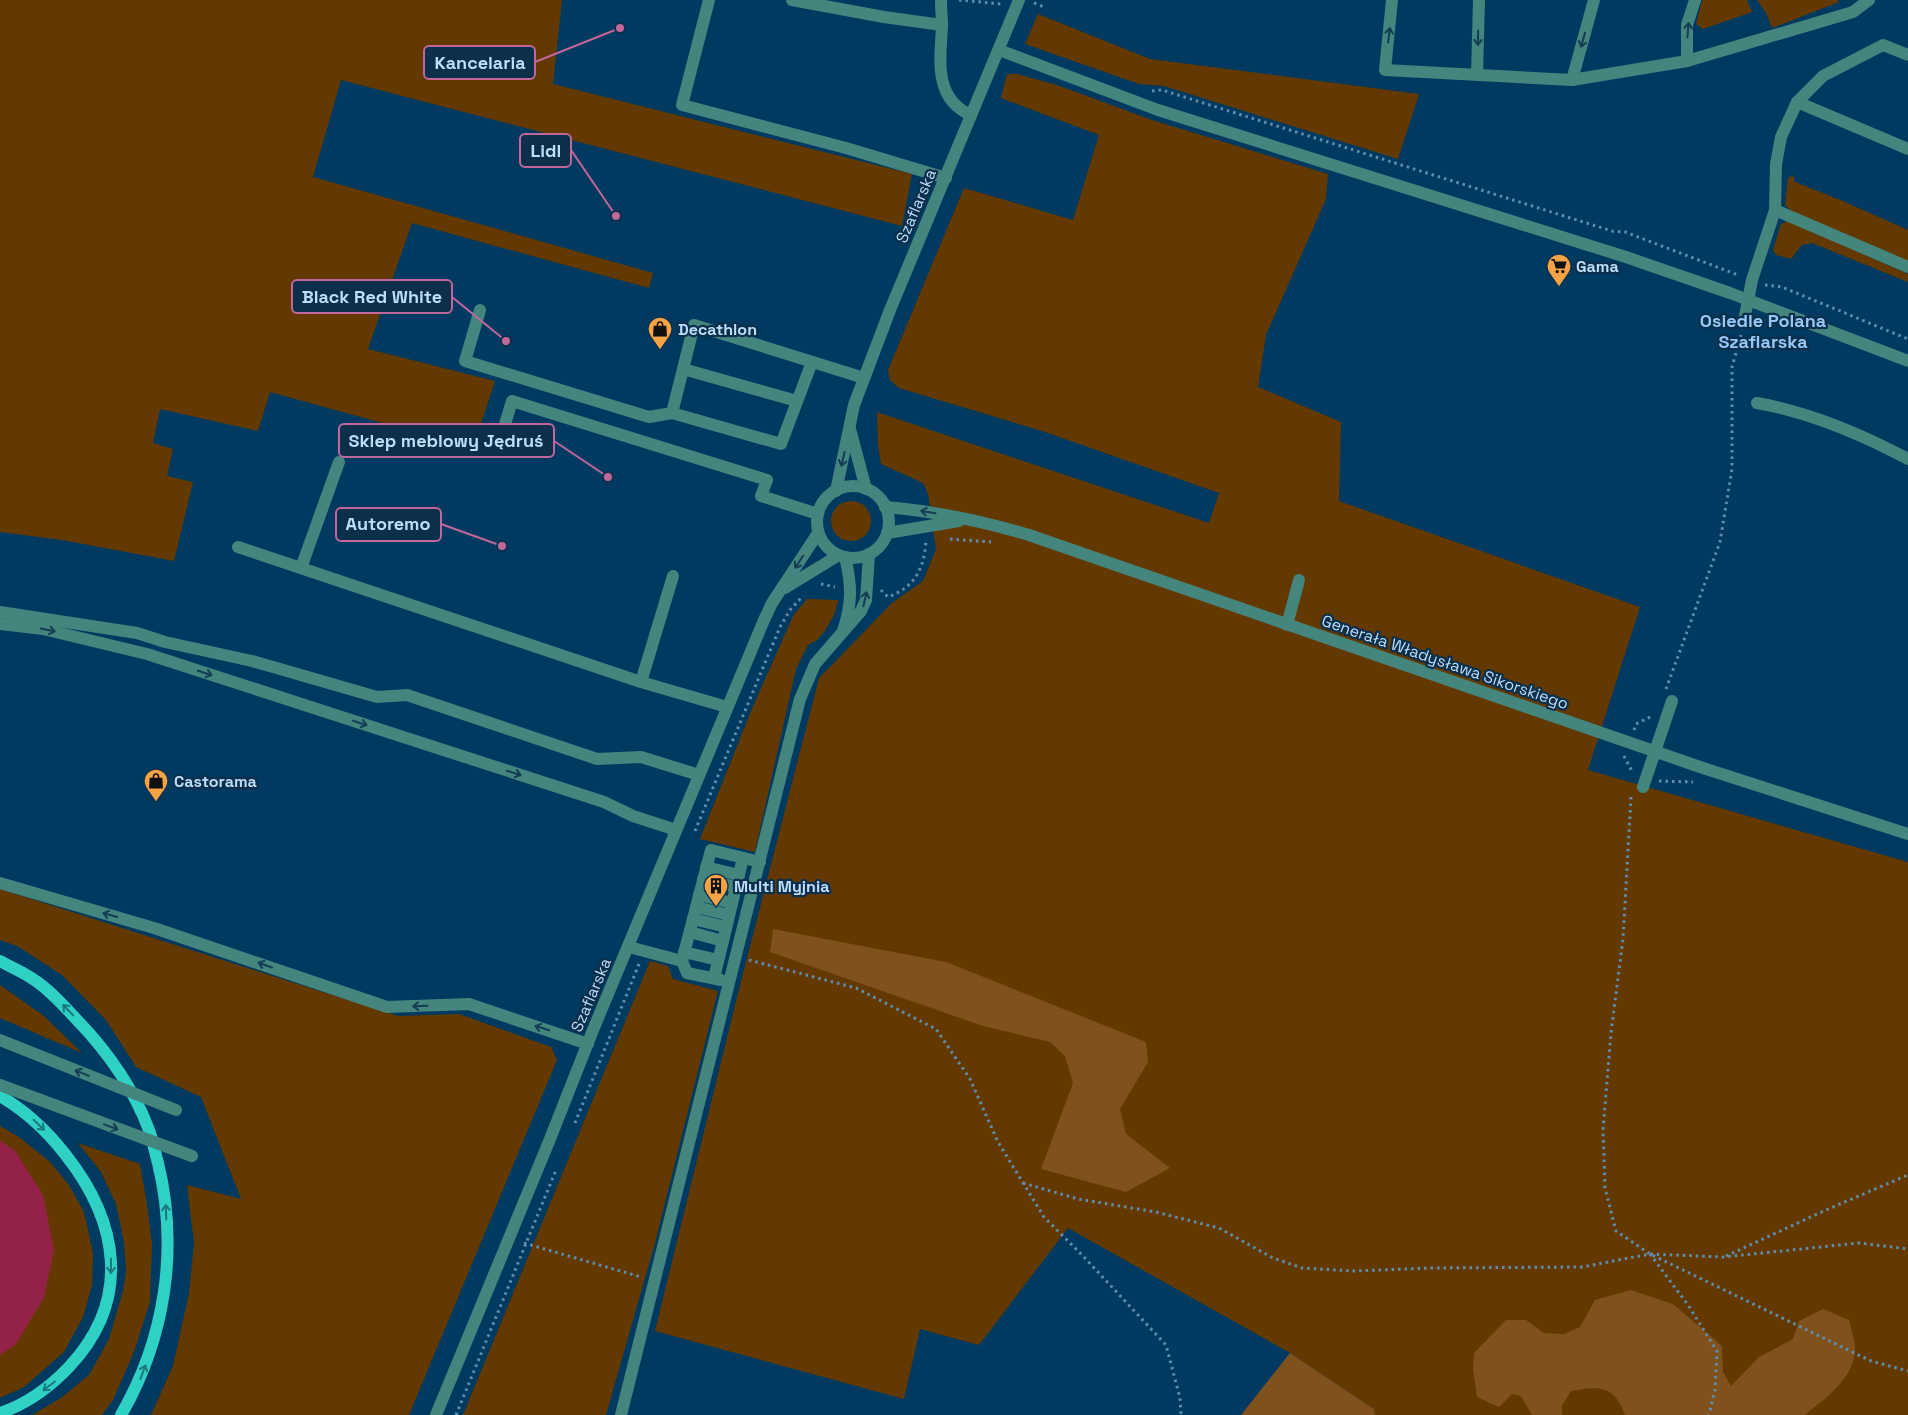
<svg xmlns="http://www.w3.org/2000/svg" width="1908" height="1415" font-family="'Space Grotesk',sans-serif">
  <rect width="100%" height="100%" fill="#013a61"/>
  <g fill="#633900">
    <polygon points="0,0 562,0 553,84 912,174 902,226 341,80 313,177 653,273 649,288 412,223 368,349 495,381 473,448 270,392 258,431 160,409 153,443 173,449 167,476 193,482 174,561 62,540 0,532"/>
    <polygon points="1702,0 1747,0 1752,12 1703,29 1696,24"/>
    <polygon points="1757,0 1838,0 1839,2 1772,28 1766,13"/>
    <polygon points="1038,14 1150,59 1419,94 1398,159 1164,86 1139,84 1025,44"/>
    <polygon points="1007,74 1017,74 1057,85 1152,120 1328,174 1326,199 1266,335 1258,387 1341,422 1339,501 1640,607 1588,770 1908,862 1908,1415 1375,1415 1374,1409 1290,1353 1068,1228 979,1345 920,1329 904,1399 655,1331 738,993 819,678 892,603 923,581 936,549 928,494 923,483 881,464 878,445 877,412 1209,523 1219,493 1042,431 899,388 890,380 888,370 964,188 1073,220 1099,135 1001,98"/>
    <polygon points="1793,175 1795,182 1838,199 1908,230 1908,262 1794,213 1785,205 1788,178"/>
    <polygon points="1788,221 1908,274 1908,282 1812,243 1802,245 1791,259 1776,255 1773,250 1781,224"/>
    <circle cx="851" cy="521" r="20"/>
    <polygon points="807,599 838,600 835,613 825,631 817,640 808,645 796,669 755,852 700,839 751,711 793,616"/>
    <polygon points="0,889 398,1016 459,1014 551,1047 557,1060 409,1415 151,1415 173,1366 189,1293 194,1243 187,1185 241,1199 201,1097 136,1067 106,1020 62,975 17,946 0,940"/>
    <polygon points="650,961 668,966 673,979 718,991 655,1243 606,1415 463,1415"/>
    <polygon points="0,985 44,1016 82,1053 0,1018"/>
    <polygon points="0,1126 19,1137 50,1162 69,1185 84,1212 93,1253 92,1285 83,1317 64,1352 24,1387 0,1398"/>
    <polygon points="78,1143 140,1164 147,1204 152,1244 150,1302 134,1352 113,1400 102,1415 32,1415 61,1398 89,1375 109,1339 123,1291 126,1271 124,1243 116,1204 101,1172"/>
  </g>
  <g fill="#7f521d">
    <polygon points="773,929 946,962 1146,1042 1148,1062 1120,1109 1126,1134 1170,1168 1126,1192 1041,1169 1073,1083 1065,1056 1050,1042 983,1026 770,952"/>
    <path d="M1631,1290l42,14 49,42 1,26 8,14 28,-29 34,-18 6,-18 24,-12 26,11c2,10 7,22 6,31 -2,29 -30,47 -50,64h-180c-11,-30 -25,-29 -54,-24l-9,15v9h-30l-11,-19 -9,-2 -13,13 -22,-10 -4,-28 1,-16 32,-33h20l18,13 20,1 16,-7 15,-27z"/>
    <polygon points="1290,1353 1374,1409 1375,1415 1241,1415"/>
  </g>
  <polygon fill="#942248" points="0,1140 15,1151 43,1195 54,1250 44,1297 16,1344 0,1355"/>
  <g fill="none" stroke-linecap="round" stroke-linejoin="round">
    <g stroke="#608dae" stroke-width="3" stroke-dasharray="2.5 4" stroke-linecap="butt">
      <polyline points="959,0 1001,4"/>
      <polyline points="1034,3 1044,7"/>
      <polyline points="1152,91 1162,90 1612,231 1625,232 1738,275"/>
      <polyline points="1765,285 1782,287 1908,339"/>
      <polyline points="950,539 991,542"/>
      <polyline points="821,584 835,587"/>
      <path d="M881,590l7,7c27,-10 36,-28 38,-56"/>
      <polyline points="1666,689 1720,542 1732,469 1732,367 1741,335"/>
      <polyline points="1634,730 1636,724 1652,716"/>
      <polyline points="1624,756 1633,773"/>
      <polyline points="1659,781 1693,782"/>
      <polyline points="1631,797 1623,939 1611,1033 1603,1130 1605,1188 1616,1231 1650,1254 1871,1361 1908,1371"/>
      <polyline points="695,831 780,627 790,610 802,597"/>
      <polyline points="749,960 856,988 936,1029 970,1079 998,1142 1044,1217 1083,1256 1166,1345 1180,1398 1181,1415"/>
      <polyline points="575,1123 639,964"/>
      <polyline points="1023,1183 1078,1199 1156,1212 1219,1228 1273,1258 1302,1268 1353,1271 1430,1268 1582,1267 1650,1254 1723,1257 1859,1243 1908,1249"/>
      <polyline points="524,1243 641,1277"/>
      <polyline points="1650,1254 1688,1305 1717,1351 1715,1390 1709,1415"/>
      <polyline points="1726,1256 1826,1210 1908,1175"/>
      <polyline points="456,1415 556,1170"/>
    </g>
    <g stroke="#44857e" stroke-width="12">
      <polyline points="709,0 682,105 846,148 946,178"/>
      <polyline points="792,0 884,17 942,25"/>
      <path d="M941,0c0,9 1,18 1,27 -2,34 -8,72 29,88"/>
      <polyline points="1392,0 1385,70 1572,80 1687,61 1853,12 1869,0"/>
      <polyline points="999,50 1158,110 1626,257 1730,293 1908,361"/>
      <polyline points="1687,61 1687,25 1695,0"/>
      <polyline points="1477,75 1479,0"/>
      <polyline points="1572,80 1594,0"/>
      <polyline points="1797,102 1908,149"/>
      <polyline points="1775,210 1908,267"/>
      <polyline points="480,310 465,361 649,417 672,413 694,325 864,378"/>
      <polyline points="1744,321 1752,280 1775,210 1776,164 1781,137 1797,102 1823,76 1883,45 1908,55"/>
      <polyline points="683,369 797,401"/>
      <path d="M1757,403c52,9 104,31 151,56"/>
      <polyline points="672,413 781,444 812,362"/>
      <polyline points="850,429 866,489"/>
      <polyline points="502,434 512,401 767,480 761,496 818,514"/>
      <circle cx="853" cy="522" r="36"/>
      <polyline points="836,491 854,405 890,310 1019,0"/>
      <path d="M885,507c49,4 97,14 144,28l671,232 208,67"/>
      <polyline points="887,533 959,521"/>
      <polyline points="238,547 641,682 727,707"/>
      <polyline points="301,568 339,462"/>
      <polyline points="785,588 839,555"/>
      <polyline points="0,612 137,633 165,642 252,661 377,697 407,695 597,759 641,757 699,775"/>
      <polyline points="0,624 43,629 147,654 604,802 633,816 676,830"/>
      <polyline points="1287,625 1299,580"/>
      <path d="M843,631c9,-27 9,-46 2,-74"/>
      <polyline points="641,682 673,576"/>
      <polyline points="1643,787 1672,701"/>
      <polyline points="706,867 739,875"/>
      <polyline points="703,879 736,887"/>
      <polyline points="0,883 154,928 387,1007 469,1004 588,1044"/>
      <polyline points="699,895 732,903"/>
      <polyline points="696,907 729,915"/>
      <polyline points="693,919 726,927"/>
      <polyline points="690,932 723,941"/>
      <polyline points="629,947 682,961 711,850 760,862"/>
      <polyline points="684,952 718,960"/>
      <polyline points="682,961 687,973 721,980"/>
      <polyline points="714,978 743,858"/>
      <polyline points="436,1415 550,1139 593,1030 764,620 772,603 818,533"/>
      <polyline points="621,1415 800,699 815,664 861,611 866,600 869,554"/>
    </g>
    <g stroke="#2ed1c3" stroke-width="12">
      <path d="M0,961c11,6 23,11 33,18 17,11 31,27 44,41 30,31 57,70 72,110 4,11 6,23 9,33 21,86 7,176 -37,252"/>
      <path d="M0,1096c26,15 47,35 65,58 54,68 67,146 4,213 -20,21 -42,37 -69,46"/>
    </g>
    <g stroke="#44857e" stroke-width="12">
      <polyline points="0,1040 176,1110"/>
      <polyline points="0,1085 192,1156"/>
    </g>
  </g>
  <defs><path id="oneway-shaft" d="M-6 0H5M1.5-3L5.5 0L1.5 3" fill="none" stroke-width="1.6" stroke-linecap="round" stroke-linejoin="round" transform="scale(1.25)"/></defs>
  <g stroke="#143d53">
    <use href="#oneway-shaft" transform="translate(1688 30) rotate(-86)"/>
    <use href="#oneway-shaft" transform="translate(1389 35) rotate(-83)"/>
    <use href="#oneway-shaft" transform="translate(1478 38) rotate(91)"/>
    <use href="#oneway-shaft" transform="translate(1583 40) rotate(105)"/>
    <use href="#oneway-shaft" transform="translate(843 459) rotate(103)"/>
    <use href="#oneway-shaft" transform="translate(928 512) rotate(-170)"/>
    <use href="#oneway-shaft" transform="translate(799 562) rotate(123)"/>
    <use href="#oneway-shaft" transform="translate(865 599) rotate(-77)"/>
    <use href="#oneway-shaft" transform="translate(48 630) rotate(12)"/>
    <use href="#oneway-shaft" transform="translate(205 673) rotate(18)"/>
    <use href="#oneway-shaft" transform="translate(360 723) rotate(18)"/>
    <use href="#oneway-shaft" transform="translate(514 773) rotate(18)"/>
    <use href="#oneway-shaft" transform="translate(110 915) rotate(-164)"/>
    <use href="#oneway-shaft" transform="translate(265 965) rotate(-161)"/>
    <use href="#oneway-shaft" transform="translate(420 1006) rotate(178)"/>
    <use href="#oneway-shaft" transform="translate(542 1028) rotate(-162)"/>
    <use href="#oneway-shaft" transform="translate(82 1073) rotate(-158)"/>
    <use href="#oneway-shaft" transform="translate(111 1127) rotate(20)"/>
  </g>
  <g stroke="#1b7881">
    <use href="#oneway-shaft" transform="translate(68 1010) rotate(-134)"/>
    <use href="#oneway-shaft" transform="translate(39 1125) rotate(44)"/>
    <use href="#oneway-shaft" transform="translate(166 1212) rotate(-92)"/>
    <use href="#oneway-shaft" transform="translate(111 1266) rotate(90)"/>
    <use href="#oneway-shaft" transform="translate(143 1372) rotate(-70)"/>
    <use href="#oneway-shaft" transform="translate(49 1386) rotate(143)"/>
  </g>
  <defs>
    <symbol id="supermarket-pin" viewBox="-11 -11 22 30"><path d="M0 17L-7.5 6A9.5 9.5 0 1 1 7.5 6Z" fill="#f5a345" stroke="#0c304b"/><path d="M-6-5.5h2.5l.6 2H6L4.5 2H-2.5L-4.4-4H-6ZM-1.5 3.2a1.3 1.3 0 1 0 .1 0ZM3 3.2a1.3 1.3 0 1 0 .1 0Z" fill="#111"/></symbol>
    <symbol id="shop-pin" viewBox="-11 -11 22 30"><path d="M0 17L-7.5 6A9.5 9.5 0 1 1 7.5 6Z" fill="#f5a345" stroke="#0c304b"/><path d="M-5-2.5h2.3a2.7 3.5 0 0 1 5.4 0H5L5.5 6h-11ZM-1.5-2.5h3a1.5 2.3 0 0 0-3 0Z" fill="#111"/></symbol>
    <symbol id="building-pin" viewBox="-11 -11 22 30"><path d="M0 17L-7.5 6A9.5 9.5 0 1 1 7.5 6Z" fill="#f5a345" stroke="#0c304b"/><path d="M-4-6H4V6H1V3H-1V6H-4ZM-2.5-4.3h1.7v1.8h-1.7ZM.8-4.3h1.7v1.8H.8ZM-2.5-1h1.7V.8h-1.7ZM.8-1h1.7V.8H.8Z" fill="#111"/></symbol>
  </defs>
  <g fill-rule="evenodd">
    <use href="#supermarket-pin" x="1545" y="252" width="28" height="38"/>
    <use href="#shop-pin" x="646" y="315" width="28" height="38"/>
    <use href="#shop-pin" x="142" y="767" width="28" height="38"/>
    <use href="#building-pin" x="702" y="872" width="28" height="38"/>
  </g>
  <g text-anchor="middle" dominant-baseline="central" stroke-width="4.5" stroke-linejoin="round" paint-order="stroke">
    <g font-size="16" fill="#bddefb" stroke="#0c304b">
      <text transform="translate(916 206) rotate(-67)">Szaflarska</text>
      <text transform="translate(1445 662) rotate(19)">Generała Władysława Sikorskiego</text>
      <text transform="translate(591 995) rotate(-67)">Szaflarska</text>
    </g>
    <g font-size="16" font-weight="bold" fill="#bddefb" stroke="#0c304b" text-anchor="start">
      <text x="1576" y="266">Gama</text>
      <text x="678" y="329">Decathlon</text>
      <text x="174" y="781">Castorama</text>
      <text x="734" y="886">Multi Myjnia</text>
    </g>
    <g font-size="18" font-weight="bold" fill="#94c8f7" stroke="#0c304b">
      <text x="1763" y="320">Osiedle Polana<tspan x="1763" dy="21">Szaflarska</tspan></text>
    </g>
  </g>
  <path fill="none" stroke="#c0679b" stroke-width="2" d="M620 28L535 62M616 216L571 150M506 341L452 297M608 477L554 441M502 546L441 524"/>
  <g fill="#c0679b" stroke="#0c304b" stroke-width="2">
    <circle cx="620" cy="28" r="5"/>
    <circle cx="616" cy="216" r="5"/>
    <circle cx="506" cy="341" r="5"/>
    <circle cx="608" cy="477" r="5"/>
    <circle cx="502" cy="546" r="5"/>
  </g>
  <g fill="#0c304b" stroke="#c0679b" stroke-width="2">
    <rect x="424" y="46" width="111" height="33" rx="5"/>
    <rect x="520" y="134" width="51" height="33" rx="5"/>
    <rect x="292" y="280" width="160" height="33" rx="5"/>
    <rect x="339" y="424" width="215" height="33" rx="5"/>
    <rect x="336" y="508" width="105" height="33" rx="5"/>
  </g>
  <g font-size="18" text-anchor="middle" font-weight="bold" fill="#bddefb">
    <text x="480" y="69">Kancelaria</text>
    <text x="546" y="157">Lidl</text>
    <text x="372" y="303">Black Red White</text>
    <text x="446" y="447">Sklep meblowy Jędruś</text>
    <text x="388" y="530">Autoremo</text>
  </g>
</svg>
